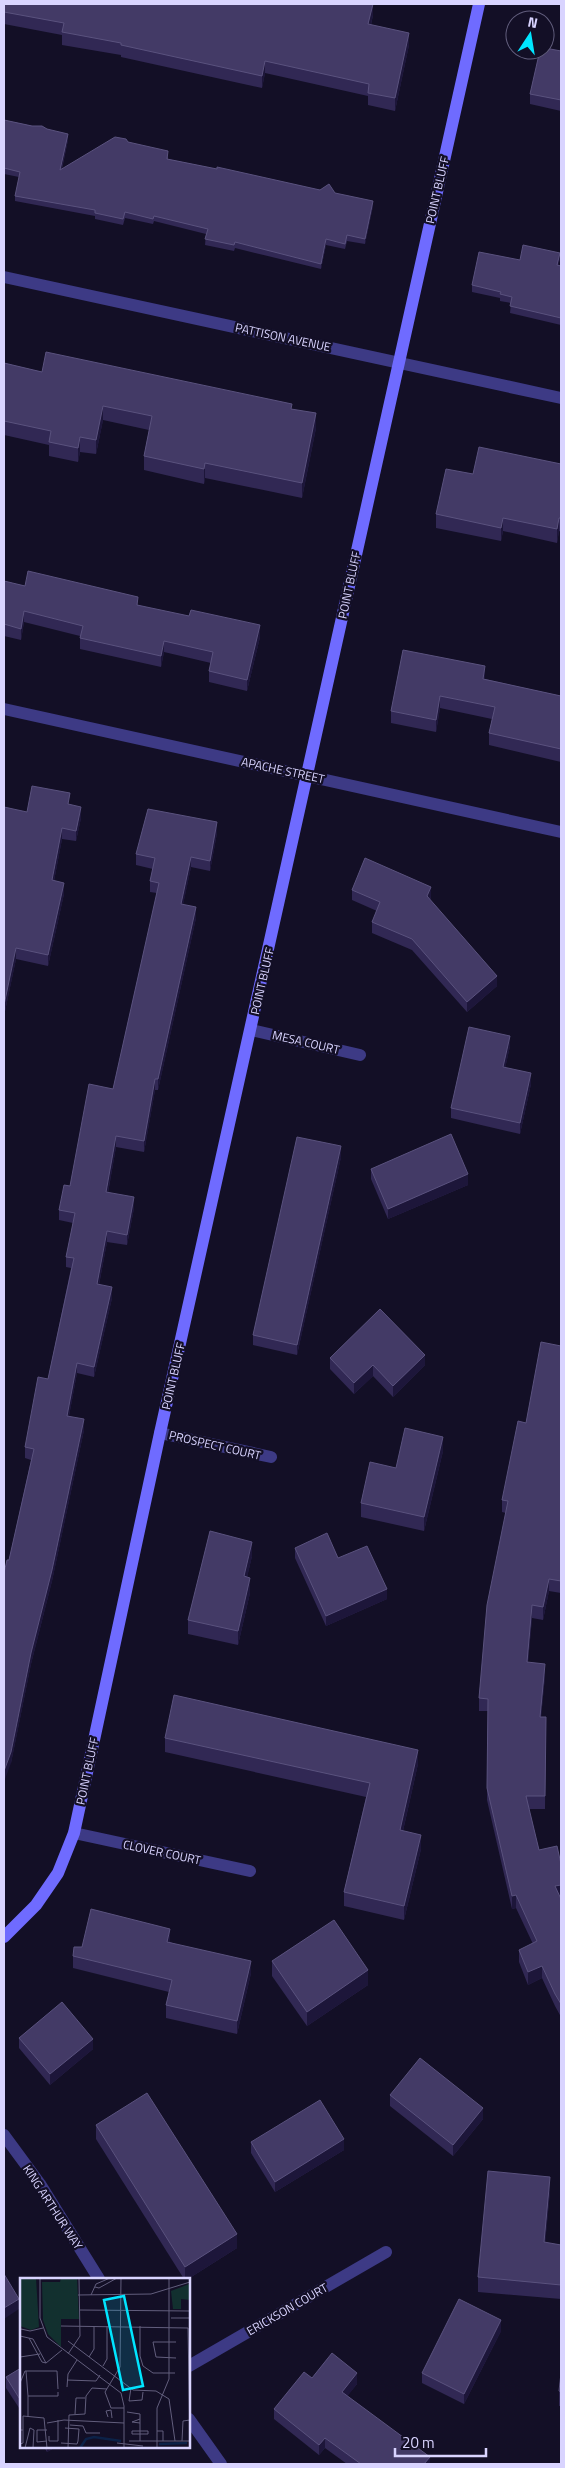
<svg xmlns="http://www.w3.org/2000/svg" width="565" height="2468" font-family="'Titillium Web',sans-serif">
  <rect width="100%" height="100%" fill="#130f26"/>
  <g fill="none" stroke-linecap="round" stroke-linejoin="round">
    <g stroke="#3d3a85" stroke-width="12">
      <polyline points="4,277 561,398"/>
      <polyline points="4,709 561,832"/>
      <polyline points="251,1030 360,1055"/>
      <polyline points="160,1433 271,1457"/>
      <polyline points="74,1833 250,1871"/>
      <polyline points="4,2135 40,2184 99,2279"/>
      <polyline points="189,2366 386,2252"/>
      <polyline points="189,2419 221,2464"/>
    </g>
    <polyline stroke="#6f6bff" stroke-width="12" points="4,1937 36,1905 58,1873 74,1833 160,1433 479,4"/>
  </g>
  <g fill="#312854">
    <polygon points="4,4 373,15 371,25 409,45 395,111 368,105 368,96 265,73 262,88 121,57 121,55 62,45 62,35 4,24"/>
    <polygon points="561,51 561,111 530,104 530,94"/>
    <polygon points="4,120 47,129 68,140 62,169 128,142 168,157 168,159 335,193 373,206 365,244 347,241 345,249 326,245 321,269 235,248 234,251 205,245 206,234 154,221 153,224 125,218 123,225 95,219 95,216 15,201 15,196 19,177 4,174"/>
    <polygon points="560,259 558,265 561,266 561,325 510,313 511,303 500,301 500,298 472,292 472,285 520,260"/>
    <polygon points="4,363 42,372 292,409 316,428 302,498 205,478 204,484 144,470 144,456 149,430 103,420 96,454 80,452 78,462 49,456 49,445 4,435"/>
    <polygon points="561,464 561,532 559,531 557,543 503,531 501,541 436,528 436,514 473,474"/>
    <polygon points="4,581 25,586 138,605 260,637 247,691 209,682 209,671 211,663 164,652 161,667 80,649 80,636 24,622 21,640 4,636"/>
    <polygon points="485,679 561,696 561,762 489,745 489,733 492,719 440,708 436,732 391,723 391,711"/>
    <polygon points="69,804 81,818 76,841 62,839 54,881 64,894 48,966 16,959 4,1016 27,812"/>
    <polygon points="217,833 210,871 191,867 183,904 196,918 158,1090 155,1090 144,1152 116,1147 108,1193 134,1208 127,1245 107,1242 99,1285 112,1298 94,1377 77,1373 69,1416 84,1430 52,1581 31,1664 11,1763 9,1560 31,1460 25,1458 25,1447 48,1379 71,1268 66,1267 66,1257 73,1223 59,1220 59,1210 113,1089 157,893 150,892 150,881 153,869 136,865 136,854"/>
    <polygon points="352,890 431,897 430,900 497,986 467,1012 412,950 372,933 372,922 377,911 352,900"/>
    <polygon points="510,1046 505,1068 531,1084 520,1134 451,1118 451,1108"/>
    <polygon points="341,1157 297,1355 253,1345 253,1335"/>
    <polygon points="371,1169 468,1185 388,1219 371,1179"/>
    <polygon points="561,1346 561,1593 549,1591 543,1620 532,1618 528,1662 545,1676 541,1717 546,1717 545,1809 529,1809 539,1850 561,1899 561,2017 555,2006 542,1978 528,1985 519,1962 519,1950 533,1944 516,1908 512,1909 487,1800 488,1711 479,1711 479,1698 506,1513 502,1512 502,1500 526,1423"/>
    <polygon points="330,1358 425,1365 393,1397 373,1376 354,1394 330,1369"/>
    <polygon points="443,1451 424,1531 361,1517 361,1503 396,1468"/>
    <polygon points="295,1548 338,1558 387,1599 326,1626 295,1558"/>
    <polygon points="252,1556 247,1577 250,1593 238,1645 188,1634 188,1620"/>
    <polygon points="165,1738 418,1764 403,1831 421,1849 404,1920 344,1906 344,1892 366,1797 165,1752"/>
    <polygon points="170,1941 170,1942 251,1973 237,2034 166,2018 166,2005 169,1992 73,1968 73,1956 82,1947"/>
    <polygon points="272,1961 368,1985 307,2026 272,1976"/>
    <polygon points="19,2038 93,2049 50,2085 19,2048"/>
    <polygon points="390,2095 483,2119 453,2156 390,2106"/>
    <polygon points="96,2125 237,2248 188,2279 184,2279 96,2139"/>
    <polygon points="251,2142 344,2150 275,2192 251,2153"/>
    <polygon points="550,2191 545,2243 561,2245 561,2299 478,2292 478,2277"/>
    <polygon points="501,2331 464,2404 422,2383 422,2373"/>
    <polygon points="21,2368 21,2411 6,2388 6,2377"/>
    <polygon points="561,2373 561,2406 559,2406 559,2391"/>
    <polygon points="312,2378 357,2384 347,2396 430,2464 347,2464 325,2448 319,2455 274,2419 274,2409"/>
    <polygon points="44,2447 56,2447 47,2452"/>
  </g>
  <g fill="#1d163a">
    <polygon points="373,4 373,15 368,36 368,24"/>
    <polygon points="409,33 409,45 395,111 395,98"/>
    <polygon points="265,61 265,73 262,88 262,76"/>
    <polygon points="68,134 68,140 60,175 60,170"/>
    <polygon points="373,201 373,206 365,244 365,239"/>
    <polygon points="326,239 326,245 321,269 321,264"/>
    <polygon points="560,253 560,259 557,272 557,265"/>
    <polygon points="103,406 103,420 96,454 96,440"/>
    <polygon points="316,413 316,428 302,498 302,483"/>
    <polygon points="80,437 80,452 78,462 78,448"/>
    <polygon points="205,463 205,478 204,484 204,469"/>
    <polygon points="503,518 503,531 501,541 501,528"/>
    <polygon points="559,518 559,531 557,543 557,529"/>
    <polygon points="24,611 24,622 21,640 21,629"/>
    <polygon points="260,625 260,637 247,691 247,680"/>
    <polygon points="164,641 164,652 161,667 161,656"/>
    <polygon points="485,666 485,678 483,691 483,679"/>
    <polygon points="440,696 440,708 436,732 436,720"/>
    <polygon points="81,807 81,818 76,841 76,831"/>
    <polygon points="217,822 217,833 210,871 210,861"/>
    <polygon points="62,828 62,839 52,891 52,880"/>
    <polygon points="191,857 191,867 181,915 181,904"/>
    <polygon points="64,883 64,894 48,966 48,955"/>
    <polygon points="431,887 431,897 427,907 427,896"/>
    <polygon points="196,907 196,918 158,1090 158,1079"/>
    <polygon points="16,948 16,959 4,1016 4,1005"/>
    <polygon points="497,976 497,986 467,1012 467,1002"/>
    <polygon points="510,1036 510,1046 503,1078 503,1067"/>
    <polygon points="531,1073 531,1084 520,1134 520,1123"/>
    <polygon points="155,1079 155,1090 144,1152 144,1141"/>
    <polygon points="116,1136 116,1147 106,1203 106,1192"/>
    <polygon points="341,1146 341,1157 297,1355 297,1345"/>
    <polygon points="468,1174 468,1185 388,1219 388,1209"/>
    <polygon points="134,1197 134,1208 127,1245 127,1235"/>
    <polygon points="107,1231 107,1242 97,1295 97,1284"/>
    <polygon points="112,1287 112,1298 94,1377 94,1367"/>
    <polygon points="425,1355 425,1365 393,1397 393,1386"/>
    <polygon points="77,1363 77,1373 67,1427 67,1416"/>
    <polygon points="373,1365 373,1376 354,1394 354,1383"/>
    <polygon points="84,1419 84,1430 52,1581 31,1664 11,1763 4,1782 4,1771"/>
    <polygon points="443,1437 443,1451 424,1531 424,1517"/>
    <polygon points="252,1542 252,1556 244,1591 244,1576"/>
    <polygon points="250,1578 250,1593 238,1645 238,1631"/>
    <polygon points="549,1579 549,1591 543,1620 543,1607"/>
    <polygon points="387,1589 387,1599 326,1626 326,1616"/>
    <polygon points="532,1605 532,1618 527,1675 527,1662"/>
    <polygon points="545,1664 545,1676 540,1729 540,1717"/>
    <polygon points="418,1750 418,1764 400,1844 400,1830"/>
    <polygon points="421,1835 421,1849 404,1920 404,1906"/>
    <polygon points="561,1885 561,1897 555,1899 555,1886"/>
    <polygon points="516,1895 516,1908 512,1909 512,1896"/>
    <polygon points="170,1929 170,1941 167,1954 167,1942"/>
    <polygon points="251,1961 251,1973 237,2034 237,2021"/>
    <polygon points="542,1966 542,1978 528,1985 528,1972"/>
    <polygon points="368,1970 368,1985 307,2026 307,2012"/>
    <polygon points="93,2039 93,2049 50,2085 50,2074"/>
    <polygon points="483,2108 483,2119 453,2156 453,2145"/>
    <polygon points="344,2139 344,2150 275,2192 275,2182"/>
    <polygon points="550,2177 550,2191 544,2257 544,2242"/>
    <polygon points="237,2234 237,2248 188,2279 185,2279 185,2267"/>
    <polygon points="19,2299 19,2309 4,2319 4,2308"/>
    <polygon points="501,2320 501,2331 464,2404 464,2394"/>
    <polygon points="357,2373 357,2384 342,2403 342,2392"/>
    <polygon points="325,2438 325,2448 319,2455 319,2445"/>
    <polygon points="47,2447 56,2447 47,2452"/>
    <polygon points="430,2457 430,2464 424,2464"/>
  </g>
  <g fill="#433a66" stroke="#5a527e">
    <polygon points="4,4 373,4 368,24 409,33 395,98 368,93 369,84 265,61 262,76 121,45 121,43 62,32 64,23 4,12"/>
    <polygon points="545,48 561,51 561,100 530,94 540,50 545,50"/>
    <polygon points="4,120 32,126 42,126 47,129 68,134 60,170 115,137 126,139 128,142 168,151 167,159 217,169 217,167 320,190 329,184 335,193 373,201 365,239 347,235 345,244 326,239 321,264 235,242 234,245 205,239 208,229 154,216 153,219 125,212 123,219 95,213 95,210 15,196 20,172 4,168"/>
    <polygon points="523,245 560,253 557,265 561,266 561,318 510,306 512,297 500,294 501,292 472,285 479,252 520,260"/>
    <polygon points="46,352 292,404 291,409 316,413 302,483 205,463 204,469 144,456 152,416 103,406 96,440 80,437 78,448 49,442 51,431 4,421 4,363 42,372"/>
    <polygon points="479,447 561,464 561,518 559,518 557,529 503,518 501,528 436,514 446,469 473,474"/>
    <polygon points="28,571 138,597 137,605 189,616 191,610 260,625 247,680 209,671 213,652 164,641 161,656 80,638 83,626 24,611 21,629 4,624 4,581 25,586"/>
    <polygon points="403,650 485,666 483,679 561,696 561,749 489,733 495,707 440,696 436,720 391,711"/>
    <polygon points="32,786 70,793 68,804 81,807 76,831 62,828 52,880 64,883 48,955 16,948 4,1005 4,807 27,812"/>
    <polygon points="148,809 217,822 210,861 191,857 181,904 196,907 158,1079 155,1079 144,1141 116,1136 106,1192 134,1197 127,1235 107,1231 97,1284 112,1287 94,1367 77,1363 67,1416 84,1419 52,1570 31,1653 11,1752 4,1771 4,1573 7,1560 9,1560 34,1449 25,1447 38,1377 48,1379 74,1258 66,1257 75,1213 59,1210 64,1185 70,1186 89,1084 113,1089 159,883 150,881 155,858 136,854"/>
    <polygon points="365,858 431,887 427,896 497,976 467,1002 412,939 372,922 380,902 352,890"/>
    <polygon points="469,1027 510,1036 503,1067 531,1073 520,1123 451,1108"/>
    <polygon points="451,1134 468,1174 388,1209 371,1169"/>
    <polygon points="297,1137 341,1146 297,1345 253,1335"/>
    <polygon points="380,1309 425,1355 393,1386 373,1365 354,1383 330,1358"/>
    <polygon points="541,1342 561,1346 561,1581 549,1579 543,1607 532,1605 527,1662 545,1664 540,1717 546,1717 545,1796 526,1796 539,1850 557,1846 561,1864 561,1885 555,1886 561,1899 561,2004 555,1994 542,1966 528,1972 519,1950 537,1941 516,1895 512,1896 487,1788 488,1699 479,1698 487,1605 508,1501 502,1500 518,1421 526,1423"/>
    <polygon points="405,1428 443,1437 424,1517 361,1503 370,1462 396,1468"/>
    <polygon points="210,1531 252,1542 244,1576 250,1578 238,1631 188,1620"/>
    <polygon points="327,1533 338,1558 367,1546 387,1589 326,1616 295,1548"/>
    <polygon points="174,1695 418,1750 400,1830 421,1835 404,1906 344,1892 370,1783 165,1738"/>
    <polygon points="91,1909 170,1929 167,1942 251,1961 237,2021 166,2005 172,1980 73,1956 74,1947 82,1947"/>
    <polygon points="334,1920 368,1970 307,2012 272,1961"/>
    <polygon points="62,2002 93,2039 50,2074 19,2038"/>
    <polygon points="420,2058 483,2108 453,2145 390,2095"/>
    <polygon points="147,2093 237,2234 185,2267 96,2125"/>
    <polygon points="320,2100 344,2139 275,2182 251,2142"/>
    <polygon points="488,2171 550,2177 544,2242 561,2245 561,2285 478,2277"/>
    <polygon points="4,2274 19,2299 4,2308"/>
    <polygon points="459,2299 501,2320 464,2394 422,2373"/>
    <polygon points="332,2353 357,2373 342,2392 430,2457 424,2464 361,2464 325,2438 319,2445 274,2409 304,2372 312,2378"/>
    <polygon points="21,2368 21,2401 6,2377"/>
    <polygon points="561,2373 561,2392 559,2391"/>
  </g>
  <g text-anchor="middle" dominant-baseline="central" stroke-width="4.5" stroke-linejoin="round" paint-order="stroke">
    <g font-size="12" fill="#d9d4ff" stroke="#130f26">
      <text transform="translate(437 190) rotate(-77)">POINT BLUFF</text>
      <text transform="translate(283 337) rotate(12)">PATTISON AVENUE</text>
      <text transform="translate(349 585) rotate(-78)">POINT BLUFF</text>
      <text transform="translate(283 770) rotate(12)">APACHE STREET</text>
      <text transform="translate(262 981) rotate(-77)">POINT BLUFF</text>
      <text transform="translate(306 1042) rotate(13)">MESA COURT</text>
      <text transform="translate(173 1376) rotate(-77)">POINT BLUFF</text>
      <text transform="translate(215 1445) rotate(13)">PROSPECT COURT</text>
      <text transform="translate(87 1771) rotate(-78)">POINT BLUFF</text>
      <text transform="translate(162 1852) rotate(12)">CLOVER COURT</text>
      <text transform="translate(53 2207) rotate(57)">KING ARTHUR WAY</text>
      <text transform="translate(287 2309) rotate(-30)">ERICKSON COURT</text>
    </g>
  </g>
  <g transform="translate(20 2278)">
    <rect width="170" height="170" fill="#130f26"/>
    <path d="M0,0h16l3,49 -8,3 -11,-4zM41,0h16l2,41h-18v28l-13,-13 -5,-14 -1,-38h18zM169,6l1,16 -9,-1v10h-8l-2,-18z" fill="#12302f"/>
    <path fill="none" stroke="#0c2248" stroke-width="2.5" d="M139,166l28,-1M60,170l6,-9 8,-2 27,4"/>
    <path fill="none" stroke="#625e7d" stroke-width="1" d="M20,0v40l7,19 74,56 3,13v42M97,0h28M101,0l-1,89 -15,25 6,16h13M75,9l4,1 18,-10M58,17l73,-1 39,-12M71,17l5,-11 14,-6M60,32l110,1M151,40h19M41,48l127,2 2,113M120,48v30l3,10 10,7h22M0,54l1,-3 9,2 13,-3M0,58l13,3 13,24 16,-13M9,60l13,24 4,1M48,63l65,49 23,1 13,8 6,42M156,64h-23l3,15 20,1M48,76l12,-18 -1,-58M0,79l20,-3M69,79l5,-8v-23M83,88l4,-7v-33M6,93l2,25M47,102l29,1 4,-6M0,105l5,-12h32l1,18M47,109l1,-13 9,-14M111,110l-2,13 13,-1 1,-8M107,134l13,2v27M55,136l1,-16h9M8,139v-21h30v-4M88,139l-2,-6 5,-1 1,8M27,145l17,-3 60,3M120,145l-8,-1 8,-3M50,147l13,1 3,7h14M0,152h3v-14l21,2 3,30M112,153h16v3h-16zM137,153h6v10M29,158v5h9v-21M27,163l-10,1v-12h10M109,163h28M137,163h33M162,163l1,-20 7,-1M41,165l16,1 1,-3 1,-12 -14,-1M97,165l26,3M0,166l3,-1v-13M5,170l5,-20 4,2 -1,18M48,170l1,-33 16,-1 1,-18 6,-8 15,1M137,170v-40l12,-29v-101"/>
    <path fill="#00e5ff" fill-opacity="0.15" stroke="#00e5ff" stroke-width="2.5" d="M104,18l19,90 -20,4 -19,-90z"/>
    <rect width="170" height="170" fill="none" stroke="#d9d4ff" stroke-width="2.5"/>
  </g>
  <rect width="565" height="2468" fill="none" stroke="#d9d4ff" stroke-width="10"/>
  <g transform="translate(530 35) rotate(12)"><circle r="24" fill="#130f26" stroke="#625e7d"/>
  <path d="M0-4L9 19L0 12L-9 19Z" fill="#00e5ff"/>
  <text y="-8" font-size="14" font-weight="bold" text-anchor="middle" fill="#d9d4ff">N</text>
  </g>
  <path d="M395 2448v8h91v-8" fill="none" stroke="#d9d4ff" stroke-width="2.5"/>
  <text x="402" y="2448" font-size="15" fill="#d9d4ff" stroke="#130f26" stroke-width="4" paint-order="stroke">20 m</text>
</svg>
